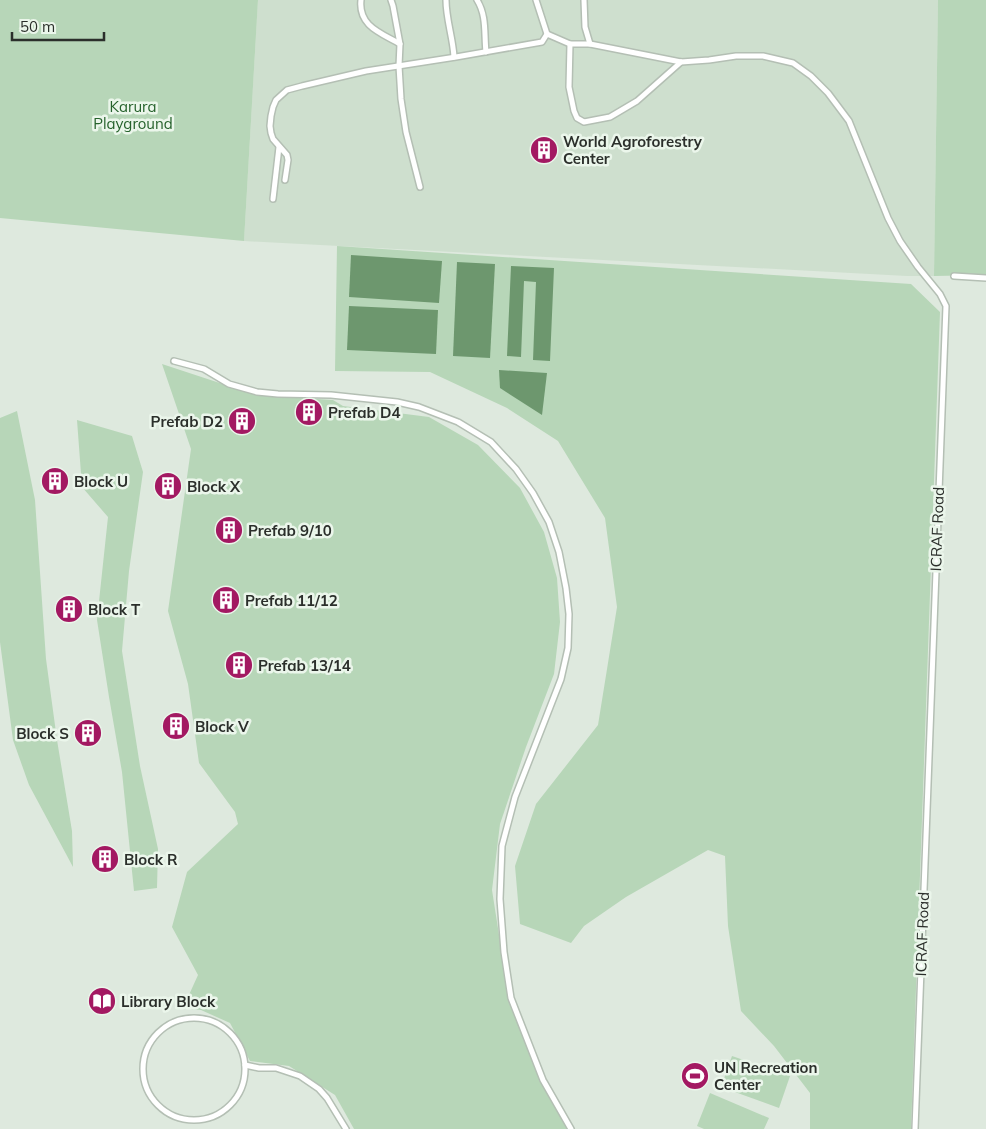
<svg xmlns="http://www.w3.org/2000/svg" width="986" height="1129" font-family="Mulish,sans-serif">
  <rect width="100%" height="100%" fill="#dee9de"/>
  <polygon fill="#cedfce" points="258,0 938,0 934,276 907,276 244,241"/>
  <g fill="#b7d6b8">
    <polygon points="0,0 258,0 244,241 0,218"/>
    <polygon points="938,0 986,0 986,275 934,276"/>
    <polygon points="337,246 911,284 940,312 911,1129 810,1129 810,1093 774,1046 741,1011 728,926 725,856 708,850 626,897 584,926 571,943 520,924 515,866 536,804 598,725 617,607 605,518 558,441 507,408 430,372 335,371"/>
    <polygon points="162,364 250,393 284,397 333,400 343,406 429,417 478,445 520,488 544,532 557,578 560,622 554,674 526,747 500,824 492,890 509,999 542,1081 568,1129 354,1129 335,1095 289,1066 250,1061 230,1023 201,1010 183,1008 198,975 172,927 187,872 238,824 235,812 199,763 188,684 168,611 191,449"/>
    <polygon points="17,411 35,500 46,659 57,740 72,831 73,867 29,785 13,740 0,642 0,418"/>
    <polygon points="77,420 132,436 143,472 129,571 122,651 140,766 158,849 157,888 134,891 122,772 109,697 97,620 108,517 82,487"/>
    <polygon points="732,1056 790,1076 779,1108 721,1087"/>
    <polygon points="710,1093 769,1118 764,1129 704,1129 697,1126"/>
  </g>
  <g fill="#6d976e">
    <polygon points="351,255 442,261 439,303 349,297"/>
    <polygon points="457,262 495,264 490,358 453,356"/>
    <polygon points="511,266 554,268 550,361 533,360 536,282 524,281 521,357 507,356"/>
    <polygon points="349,306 438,310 436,354 347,350"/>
    <polygon points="499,370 547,373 542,415 500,388"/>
  </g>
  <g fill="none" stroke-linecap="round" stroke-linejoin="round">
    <defs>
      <g id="lane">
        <path d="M361,0c-3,26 20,33 39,44"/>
        <polyline points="391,0 393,6 400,44 399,66 401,99 406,132 420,187"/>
        <path d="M446,0c0,19 7,38 8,57"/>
        <path d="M477,0c10,16 7,34 9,52"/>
        <polyline points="536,0 547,34"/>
        <polyline points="584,0 585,27 590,44"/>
        <polyline points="570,44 569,87 574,111 577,118 584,122 610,117 637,101 681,62"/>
        <polyline points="285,180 288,160 287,155 273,139 271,133 270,126 271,116 273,107 276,100 287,90 302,86 366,71 456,57 542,42 547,34 570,44 590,44 681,62 709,60 736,56 763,56 793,63 811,76 828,93 849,121 888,218 900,241 918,267 940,294 946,306 915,1129"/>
        <polyline points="273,199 279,147"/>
        <polyline points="954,276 986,278"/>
        <polyline points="174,361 204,369 229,384 257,392 278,394 331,395 397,402 419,407 458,422 491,442 516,469 533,493 549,522 559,552 566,588 569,614 568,648 561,679 515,797 502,846 500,899 504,952 511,998 543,1080 571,1129"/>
        <circle cx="194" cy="1069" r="51"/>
        <polyline points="245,1065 259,1068 276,1068 300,1076 319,1089 327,1098 346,1129"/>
      </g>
    </defs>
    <use href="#lane" stroke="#b4bfb4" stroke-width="8"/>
    <use href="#lane" stroke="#fff" stroke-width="5"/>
  </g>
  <defs>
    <symbol id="building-disc" viewBox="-11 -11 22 22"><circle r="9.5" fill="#a31962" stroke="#ebf6eb"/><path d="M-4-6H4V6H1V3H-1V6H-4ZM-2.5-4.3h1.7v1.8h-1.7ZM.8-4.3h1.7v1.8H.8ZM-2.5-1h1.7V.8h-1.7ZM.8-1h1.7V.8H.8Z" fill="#fff"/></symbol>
    <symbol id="library-disc" viewBox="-11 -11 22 22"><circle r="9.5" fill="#a31962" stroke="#ebf6eb"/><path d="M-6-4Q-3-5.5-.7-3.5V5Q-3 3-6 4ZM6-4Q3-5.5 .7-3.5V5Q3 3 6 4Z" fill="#fff"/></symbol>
    <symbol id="stadium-disc" viewBox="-11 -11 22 22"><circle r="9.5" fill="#a31962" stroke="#ebf6eb"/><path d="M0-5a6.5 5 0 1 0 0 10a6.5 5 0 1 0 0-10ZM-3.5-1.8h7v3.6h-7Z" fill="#fff"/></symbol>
  </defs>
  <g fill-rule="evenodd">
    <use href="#building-disc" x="528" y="134" width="32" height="32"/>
    <use href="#building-disc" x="293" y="396" width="32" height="32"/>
    <use href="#building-disc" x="226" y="405" width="32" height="32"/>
    <use href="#building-disc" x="39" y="465" width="32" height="32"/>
    <use href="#building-disc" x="152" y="470" width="32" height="32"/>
    <use href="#building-disc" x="213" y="514" width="32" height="32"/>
    <use href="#building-disc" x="210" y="584" width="32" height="32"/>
    <use href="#building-disc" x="53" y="593" width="32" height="32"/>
    <use href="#building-disc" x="223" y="649" width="32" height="32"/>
    <use href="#building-disc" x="160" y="710" width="32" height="32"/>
    <use href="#building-disc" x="72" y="717" width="32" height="32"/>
    <use href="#building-disc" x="89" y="843" width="32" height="32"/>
    <use href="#library-disc" x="86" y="985" width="32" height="32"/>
    <use href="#stadium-disc" x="679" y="1060" width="32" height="32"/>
  </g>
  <g text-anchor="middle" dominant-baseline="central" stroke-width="5" stroke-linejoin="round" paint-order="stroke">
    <g font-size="15" fill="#26622c" stroke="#ebf6eb">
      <text x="133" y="106">Karura<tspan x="133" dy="17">Playground</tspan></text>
    </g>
    <g font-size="15" font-weight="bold" fill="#2b2f2b" stroke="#ebf6eb" text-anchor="start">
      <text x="563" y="141">World Agroforestry<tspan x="563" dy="17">Center</tspan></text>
      <text x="328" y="412">Prefab D4</text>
      <text x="223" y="421" text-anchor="end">Prefab D2</text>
      <text x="74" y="481">Block U</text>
      <text x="187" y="486">Block X</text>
      <text x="248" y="530">Prefab 9/10</text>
      <text x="245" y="600">Prefab 11/12</text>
      <text x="88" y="609">Block T</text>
      <text x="258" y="665">Prefab 13/14</text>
      <text x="195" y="726">Block V</text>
      <text x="69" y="733" text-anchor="end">Block S</text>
      <text x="124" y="859">Block R</text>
      <text x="121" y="1001">Library Block</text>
      <text x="714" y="1067">UN Recreation<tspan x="714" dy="17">Center</tspan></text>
    </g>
    <g font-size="15" fill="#2b2f2b" stroke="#ebf6eb">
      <text transform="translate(937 529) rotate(-88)">ICRAF Road</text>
      <text transform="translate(922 934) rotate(-88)">ICRAF Road</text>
    </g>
  </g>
  <path d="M12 32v8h92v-8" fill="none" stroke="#2b2f2b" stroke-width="2.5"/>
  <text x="20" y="32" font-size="15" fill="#2b2f2b" stroke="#ebf6eb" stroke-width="4" paint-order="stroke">50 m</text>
</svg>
